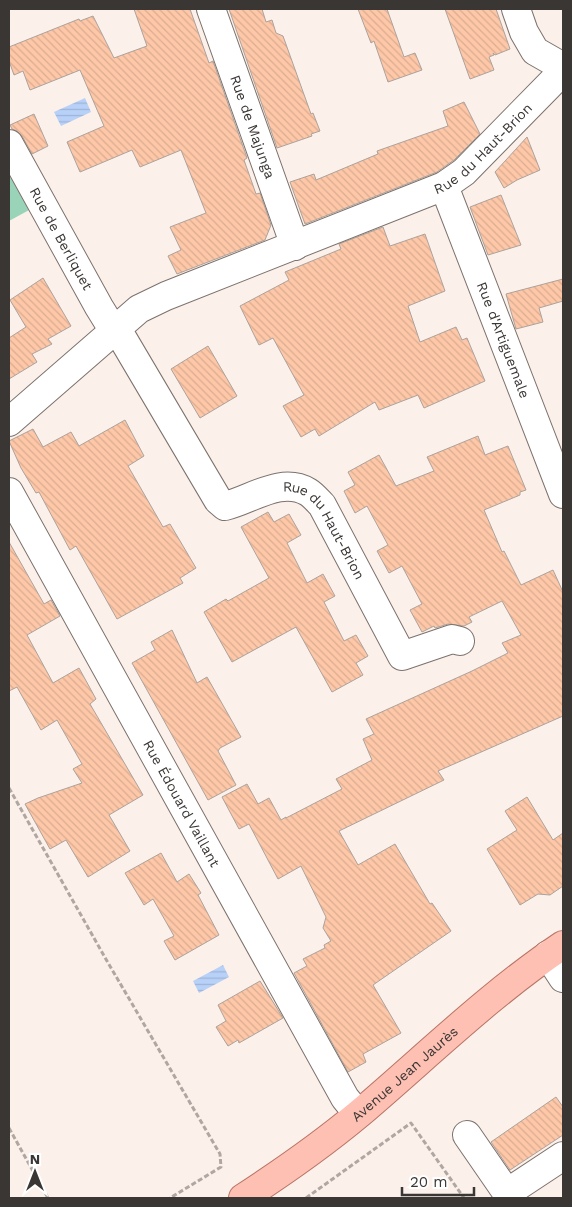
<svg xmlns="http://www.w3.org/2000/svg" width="572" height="1207" font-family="'Work Sans',sans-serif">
  <defs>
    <pattern id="water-rules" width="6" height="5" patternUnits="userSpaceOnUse" patternTransform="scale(1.25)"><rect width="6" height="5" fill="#b8d1f8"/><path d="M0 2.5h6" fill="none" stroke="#9fb4d5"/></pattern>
    <pattern id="building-back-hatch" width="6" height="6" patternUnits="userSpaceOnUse" patternTransform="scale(1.25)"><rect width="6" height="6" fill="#fec8a8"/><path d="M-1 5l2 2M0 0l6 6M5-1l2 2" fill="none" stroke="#daac91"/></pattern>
  </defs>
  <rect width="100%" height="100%" fill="#fcf0ea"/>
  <polygon fill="#99d4b9" points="9,169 31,209 9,221"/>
  <g fill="url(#water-rules)">
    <polygon points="85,98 91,112 61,126 54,112"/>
    <polygon points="223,965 229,977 199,993 193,981"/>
  </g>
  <g fill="url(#building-back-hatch)" stroke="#aca29c">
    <polygon points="134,9 190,9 209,63 213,61 247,158 244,160 256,194 260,193 271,225 265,240 177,274 168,256 181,250 170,227 206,213 181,150 140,167 132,150 80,172 67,142 104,126 80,70 30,90 23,71 14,75 9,61 9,47 79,19 80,21 93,16 114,58 147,46"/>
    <polygon points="229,9 262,9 266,22 272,20 276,33 283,36 311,114 313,113 320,131 311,134 312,136 277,148"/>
    <polygon points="358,9 387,9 404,57 415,53 422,70 388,82 374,41 371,43"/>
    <polygon points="445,9 496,9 510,49 495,55 493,53 494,55 489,57 494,70 470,79"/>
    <polygon points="464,102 480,134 454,160 437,172 305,224 290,182 314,174 316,180 378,154 377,151 448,126 443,111"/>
    <polygon points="34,114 48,146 32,154 22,136 17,131 12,129 10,125"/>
    <polygon points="527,137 540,170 517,180 504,188 495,172"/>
    <polygon points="501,195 521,245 488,255 470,207"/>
    <polygon points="383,227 390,246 425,234 445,291 408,306 420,342 456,327 462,340 467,338 485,381 424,408 418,395 379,410 375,402 319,436 315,429 301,437 283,406 304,395 273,338 259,345 240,306 289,280 285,272 341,249 339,244"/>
    <polygon points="43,278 71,326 48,339 52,344 32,354 37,362 9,379 9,338 26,327 10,300"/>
    <polygon points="563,279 563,301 539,308 543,322 516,329 506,294"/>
    <polygon points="208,346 237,396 200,418 171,369"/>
    <polygon points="125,420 144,456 128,466 163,527 170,524 196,568 180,578 183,583 117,619 76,546 70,550 39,492 36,493 21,468 9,441 33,429 43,447 71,432 79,446"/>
    <polygon points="478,436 485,455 508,446 526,490 520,492 520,495 484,510 502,552 504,551 521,585 553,570 563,592 563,716 438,771 444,780 339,831 358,865 395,844 430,904 432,903 451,931 373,985 401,1033 363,1054 366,1062 348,1072 294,973 307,966 303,959 325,948 324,945 331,941 323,928 326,917 301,866 278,879 249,824 239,829 222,797 247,784 258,804 269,798 281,820 286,817 286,818 342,789 336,779 372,760 363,739 374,734 366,719 472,671 508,653 502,643 521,635 502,601 469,617 472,622 464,626 448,624 435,628 434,626 422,632 410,610 422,604 402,566 389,573 377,551 388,545 367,506 355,513 344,491 355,485 348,472 379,455 396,486 434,471 427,457"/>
    <polygon points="268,512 274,522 289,514 301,535 287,543 307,583 323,574 335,596 324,602 344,641 356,635 368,656 356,663 363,675 332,692 296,627 232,662 204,612 226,599 228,601 269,578 241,527"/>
    <polygon points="9,542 44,604 51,600 60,616 27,635 53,683 79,668 96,699 90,704 143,795 109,815 130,851 88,877 66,840 50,849 25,804 38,798 82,783 73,769 82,764 57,720 41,730 17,687 9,691"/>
    <polygon points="172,630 197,683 207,677 241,737 220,748 218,751 236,785 208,800 132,663 155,650 151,642"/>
    <polygon points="527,797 553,840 563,833 563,886 550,895 538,894 520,905 487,849 517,830 505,811"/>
    <polygon points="161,853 177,882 189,874 201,893 198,895 219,935 175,960 164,941 174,936 153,899 144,905 125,873"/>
    <polygon points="260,981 283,1018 239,1043 238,1040 228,1046 216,1027 226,1021 218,1005"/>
    <polygon points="556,1097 563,1107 563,1135 510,1170 491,1142"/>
  </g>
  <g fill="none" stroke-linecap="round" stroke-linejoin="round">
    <defs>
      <g id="minor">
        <path id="s1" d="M211,9l84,237"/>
        <polyline points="516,9 524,32 535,51 563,67"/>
        <path id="s2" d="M9,144l90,163 8,13 10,9 101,171 7,6c26,-6 56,-30 83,-14 5,3 10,9 14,13l80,151 50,-17 8,2"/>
        <path id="s3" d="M444,186l119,308"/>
        <path id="s4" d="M9,422l130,-113 27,-13 278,-110 20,-14 99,-101"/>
        <path id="s5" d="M9,492l336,606 13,16"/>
        <polyline points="548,955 563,978"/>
        <polyline points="467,1135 507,1193 563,1156"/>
      </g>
      <g id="major">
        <path id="s6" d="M243,1198c40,-26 80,-54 117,-85 67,-57 130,-119 203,-168"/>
      </g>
    </defs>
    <use href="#minor" stroke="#7c726c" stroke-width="30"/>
    <use href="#major" stroke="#b87465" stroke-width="30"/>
    <g stroke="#b0a7a2" stroke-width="3" stroke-dasharray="5 2.5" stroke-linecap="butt">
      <polyline points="9,788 107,961 220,1154 221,1167 170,1198"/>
      <polyline points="9,1128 48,1198"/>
      <polyline points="306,1198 411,1123 464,1198"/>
    </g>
    <use href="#minor" stroke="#fff" stroke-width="28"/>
    <use href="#major" stroke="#fdc0b3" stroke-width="28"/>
  </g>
  <g text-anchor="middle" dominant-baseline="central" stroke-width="4" stroke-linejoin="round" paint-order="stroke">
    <g font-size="14" fill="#3a3634" stroke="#fff">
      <text stroke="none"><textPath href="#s1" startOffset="125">Rue de Majunga</textPath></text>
      <text stroke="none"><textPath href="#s4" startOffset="555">Rue du Haut-Brion</textPath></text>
      <text stroke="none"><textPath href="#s2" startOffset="108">Rue de Berliquet</textPath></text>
      <text stroke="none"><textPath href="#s3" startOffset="165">Rue d'Artiguemale</textPath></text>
      <text stroke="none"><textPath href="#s2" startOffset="548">Rue du Haut-Brion</textPath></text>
      <text stroke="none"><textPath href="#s5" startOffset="356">Rue Édouard Vaillant</textPath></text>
      <text stroke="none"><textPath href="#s6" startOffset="204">Avenue Jean Jaurès</textPath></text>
    </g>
  </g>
  <rect width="572" height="1207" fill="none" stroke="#3a3634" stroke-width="20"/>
  <g transform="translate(35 1172)" stroke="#ffffff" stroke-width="4" paint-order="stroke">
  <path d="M0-4L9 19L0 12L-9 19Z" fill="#3a3634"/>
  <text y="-8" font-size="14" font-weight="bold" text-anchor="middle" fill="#3a3634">N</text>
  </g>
  <path d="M402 1187v8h72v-8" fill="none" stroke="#3a3634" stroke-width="2.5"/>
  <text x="410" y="1187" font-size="15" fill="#3a3634" stroke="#ffffff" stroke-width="4" paint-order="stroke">20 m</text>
</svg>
